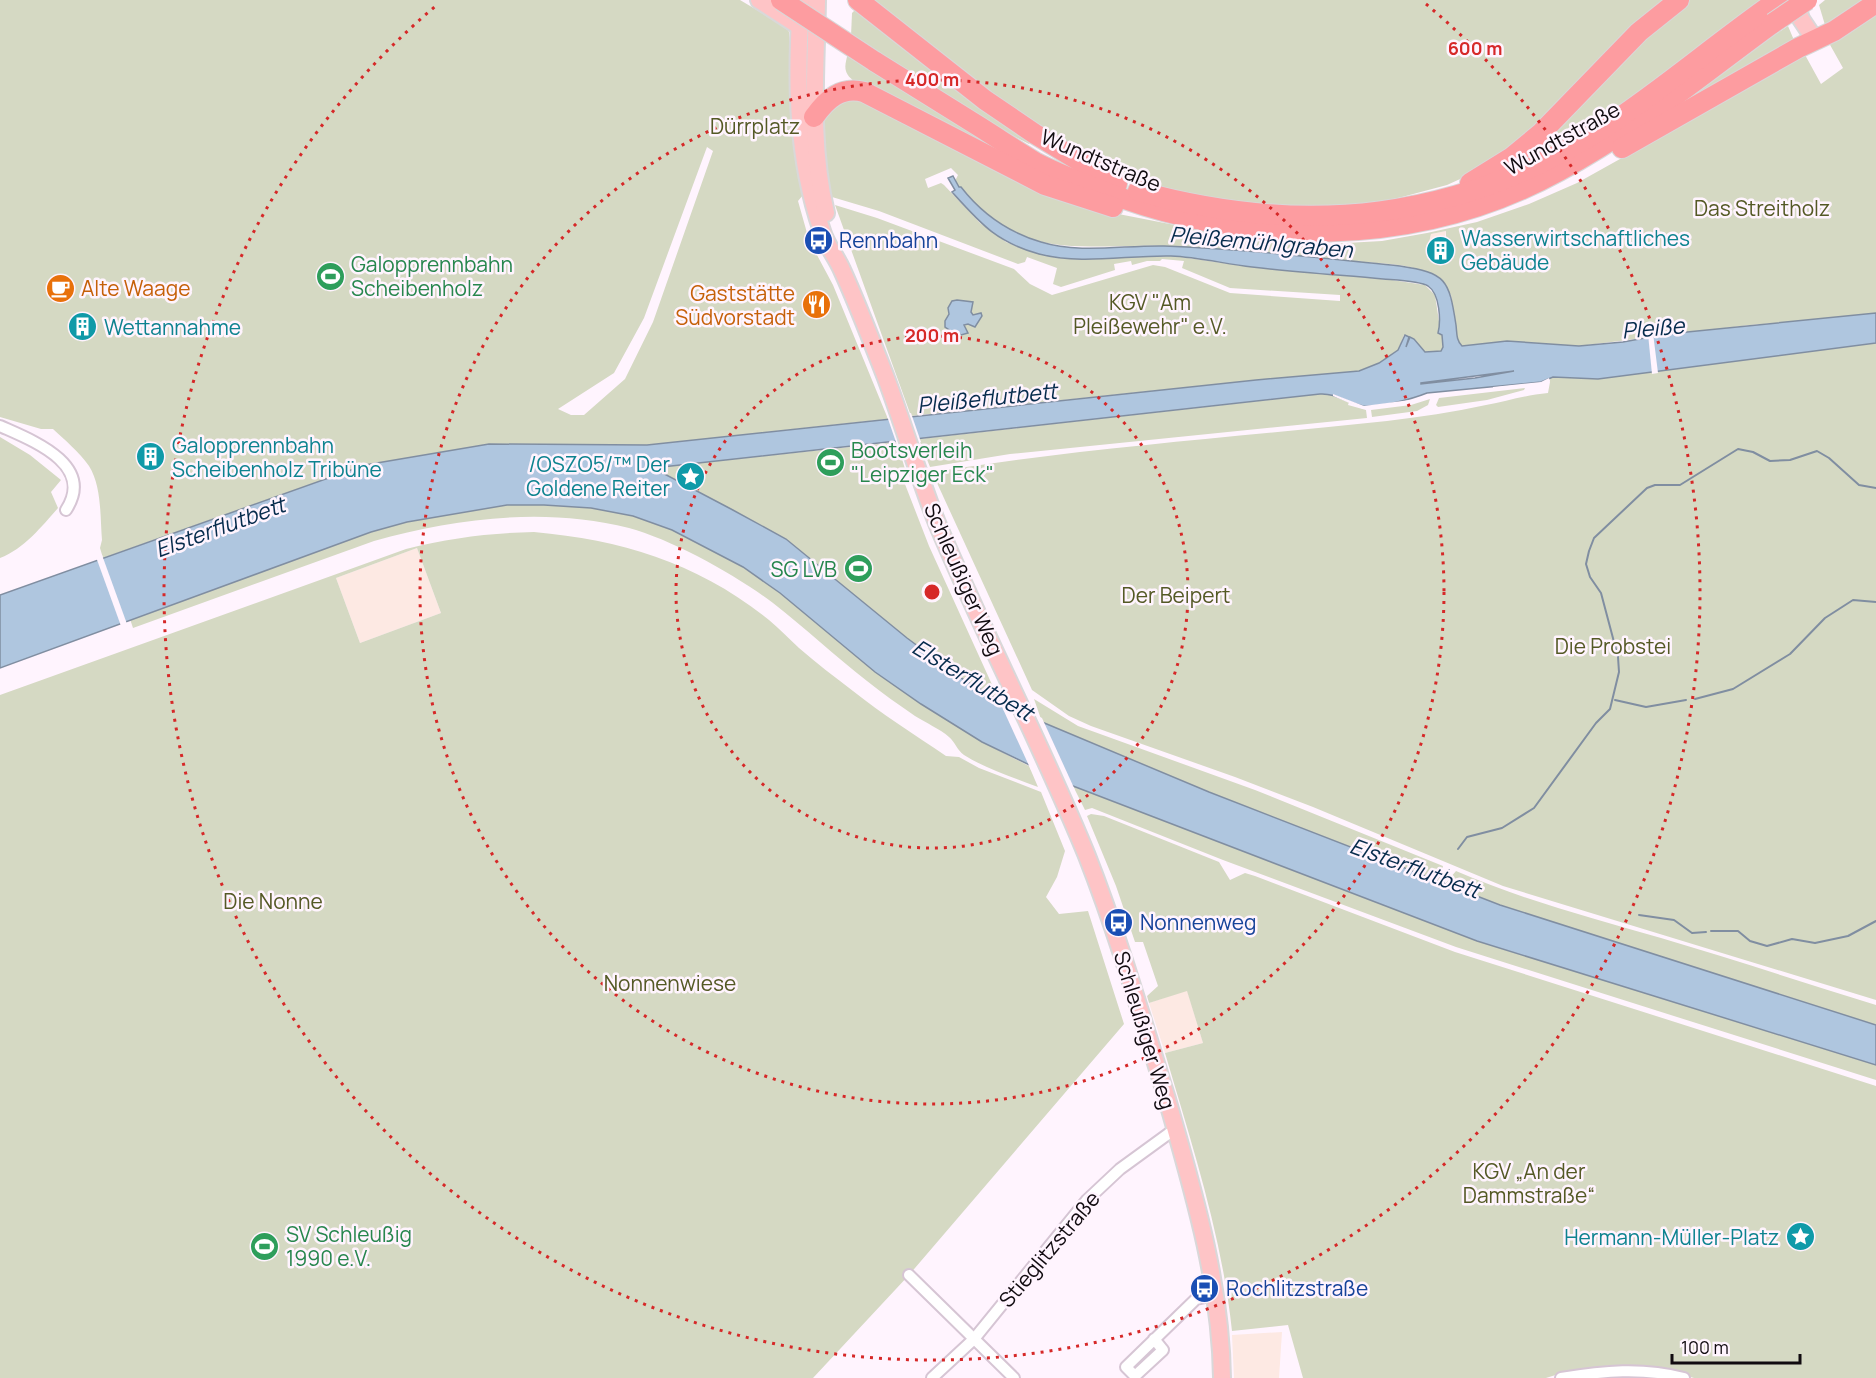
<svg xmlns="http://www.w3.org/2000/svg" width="1876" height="1378" font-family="Manrope,sans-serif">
  <rect width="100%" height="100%" fill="#fff4fe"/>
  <g fill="#fde9e3">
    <polygon points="1446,231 1442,254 1427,251 1431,234"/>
    <polygon points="417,548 441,613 360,643 336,578"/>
    <polygon points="1187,990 1203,1043 1165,1053 1149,1003"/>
    <polygon points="1282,1332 1279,1378 1234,1378 1232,1335"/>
  </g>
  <g fill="#d5d9c3" fill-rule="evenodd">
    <path d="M0,0h740l47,28 2,4 4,109 10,54 -5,6 11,39 24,45 55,134 -241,26 -158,-1 -124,21 -262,93 -3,-10 2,-8c-2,-23 0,-53 -13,-74 -10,-14 -24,-26 -36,-37h-12l-41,-12zM707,147l6,4 -60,171 -28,57 -41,36h-13l-13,-6 56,-36 30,-55z"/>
    <polygon points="865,0 1664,0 1530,131 1482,169 1447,185 1402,197 1365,206 1313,210 1213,201 1146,183 1098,164 1048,136"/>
    <polygon points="1685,0 1764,0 1617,111 1515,168"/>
    <polygon points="1825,0 1874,0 1825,25 1819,5"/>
    <polygon points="859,6 1033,138 1029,144 993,125 851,36 852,13"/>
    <path d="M1876,11v302l-11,3 -115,9 -171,21 -72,-5 -46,5 -4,-6 -6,-45c-10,-8 -21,-20 -32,-25 -12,-7 -65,-8 -82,-10 -57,-5 -115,-11 -172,-14 -84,-3 -144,18 -204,-59l-2,1 -4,-7 3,-6 -7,-7 -26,11 3,9 13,-5 3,2 36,38 26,19 12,5 48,12 108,-3 77,11 141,13 33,5 10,10 5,33 -2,5 4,1 1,13 -2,4 -16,1 -11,-13 -10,-4 -6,15 -19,13 -20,8 -103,9 -345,36 -76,-211 42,13 137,51 16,15 22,11 101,-30 12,2 65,26 110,8v-6l-110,-7 -48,-20 2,-7 -22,-2 -2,2h-13l-15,4 -1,-4 -17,3 1,6 -54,17 -8,-3 4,-16 -30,-11 -2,5 -7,2 -139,-53 -47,-14 -3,-7 -7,-59 2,-5v-16l25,-14 254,115 159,31 48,3 72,-4 45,-8 50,-11 52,-18 48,-21 43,-24 184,-106 17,31 22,-16 -14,-25zM1446,231v10l-4,13 -15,-3 4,-17z"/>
    <polygon points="1788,26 1796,45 1648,124 1774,32 1776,34"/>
    <path d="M848,53l220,138 -212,-108c-13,-10 -12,-15 -8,-30z"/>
    <path d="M1876,343v657l-373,-114 -190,-79 -78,-30 -144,-51 -22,-10 -37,-26 -100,-218c151,-24 303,-35 455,-51 33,-4 66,-9 99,-16 21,-4 40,-10 62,-12l2,-11 -1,-4 4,-1 45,2z"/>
    <polygon points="1525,388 1524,390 1487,400 1438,407 1436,405 1439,398"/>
    <polygon points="1320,394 1330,394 1349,402 1348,405 1366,410 1367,418 1010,454 930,467 919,439"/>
    <polygon points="1430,399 1428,405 1417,411 1372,417 1371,410 1411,405"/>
    <path d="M0,437l30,18 31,25 -10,12 7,16c-16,18 -34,41 -58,50z"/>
    <polygon points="897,442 905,469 868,477 868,484 887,483 903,479 929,546 999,700 961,678 907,638 786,539 731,509 652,468"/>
    <path d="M507,505h37l48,3 41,8 39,14 71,37 37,26 95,79 46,32 61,38 47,24 9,21c-25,-10 -52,-18 -74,-32 -7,-5 -9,-13 -15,-18 -9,-8 -23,-14 -34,-21 -16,-11 -33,-23 -48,-35 -32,-25 -62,-53 -94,-78 -37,-28 -100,-63 -144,-75 -84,-21 -173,-10 -255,13l-241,87 -3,-9 241,-87 36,-10z"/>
    <path d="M534,532c89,8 164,31 235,88 11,9 20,19 30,28 17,15 36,29 54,43 29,23 62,44 93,65l13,1 20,11 62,24 24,59 -8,26 -11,20 13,17 29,-3 36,113 -215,251 -96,103h-813v-683l406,-146c44,-11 83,-16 128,-17zM417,548l24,65 -81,30 -24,-65z"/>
    <polygon points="1034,699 1078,726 1255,790 1443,866 1440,882 1209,792 1042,722"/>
    <polygon points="1073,786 1477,941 1876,1065 1876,1080 1456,947 1223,860 1092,808 1085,810"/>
    <path d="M1091,814l13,2 115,46 11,18 15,-7 10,3 200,76 421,134v292h-182c-54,-16 -95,-17 -148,0h-243l-15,-53 -56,6c-10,-95 -40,-186 -67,-278l38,-10 -16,-52 -38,12 -2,-7 11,-10 -15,-44h-8l-19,-56 -29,-70z"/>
    <path d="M1456,871c67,29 136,47 205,67 72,21 143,45 215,67v20l-376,-120 -55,-21z"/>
  </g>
  <g fill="#afc6df" stroke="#808ea1" stroke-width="1.5" fill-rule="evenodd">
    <path d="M953,176l6,11h2c21,27 46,45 80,55 39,12 83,3 123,4 78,3 157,12 236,20 46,7 49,13 56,59 1,8 0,15 6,21l45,-5 72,5 44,-4 44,-8 209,-21v30l-278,36 -45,-2 -12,5 -114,11c-15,6 -48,15 -64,13 -16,-3 -27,-13 -43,-12l-667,74 78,41 55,30 121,99 54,40 38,22 43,22 167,70 291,113 376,120v40l-399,-124 -404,-155 -91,-44 -61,-38 -46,-32 -95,-79 -37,-26 -71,-37 -39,-14 -42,-8 -47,-3h-37l-100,17 -36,10 -371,136v-73l365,-130 124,-21 158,1 609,-65 103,-9 20,-8 19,-13 7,-15 4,2 -3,10 4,-10 4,2 11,13 16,-1 2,-4 -1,-12 -4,-2c3,-12 2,-39 -10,-47 -8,-5 -35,-6 -45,-7 -44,-4 -88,-7 -131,-12 -27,-3 -54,-10 -81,-11 -44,-1 -89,9 -132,-2 -43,-12 -58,-30 -87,-62l3,-2 -7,-12zM1514,371l-39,7 -54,6v-1z"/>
    <polygon points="957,300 973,302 971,312 973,315 981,313 982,316 975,327 968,324 964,325 968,333 961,335 959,333 951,331 945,327 945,321 949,314 948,308 952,301"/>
  </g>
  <g fill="#fff4fe">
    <polygon points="1653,333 1658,373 1652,374 1648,334"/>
    <polygon points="1549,378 1550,381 1542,384 1493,390 1493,387 1541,382"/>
    <polygon points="1333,394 1364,406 1410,400 1411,403 1363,409 1333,396"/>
    <polygon points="911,413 921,442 897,445 887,416"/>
    <polygon points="102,555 127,624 121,626 96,557"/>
    <polygon points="997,696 1042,718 1075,790 1031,770"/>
  </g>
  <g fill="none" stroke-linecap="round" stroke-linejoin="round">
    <g stroke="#808ea1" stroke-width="2">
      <polyline points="1695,699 1733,689 1790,654 1825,618 1853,600 1876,602"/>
      <polyline points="1615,700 1646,707 1686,700"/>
      <polyline points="1458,849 1467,837 1502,828 1534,808 1596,723 1610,709 1619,672 1618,657 1601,593 1590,577 1586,564 1589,551 1594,538 1647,488 1655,485 1680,485 1738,449 1753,452 1770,461 1790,460 1817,451 1829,458 1859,485 1876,488"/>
      <polyline points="1443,883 1449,870"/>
      <polyline points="1639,915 1674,920 1692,933 1706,932"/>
      <polyline points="1711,931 1738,931 1750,941 1767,946 1792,939 1815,943 1848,936 1876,921"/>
    </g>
    <defs>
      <g id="street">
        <path d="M0,426c31,14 96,38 66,84"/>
        <polyline points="909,1275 1014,1378"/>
        <polyline points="1154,1339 1163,1350 1135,1376 1126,1367 1196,1299 1215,1295"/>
        <polyline points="932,1378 974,1339 1087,1200 1120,1169 1175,1129"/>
        <path d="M1561,1378c42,-7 81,-11 123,0"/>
      </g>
      <g id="primary">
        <polyline points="759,0 799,26"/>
        <path d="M801,0c-5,79 -5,156 21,231 4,14 14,25 20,39 16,35 30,72 44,108 18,48 32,97 51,145 47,112 104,220 150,333 31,79 55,162 80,243 26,91 54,184 55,279"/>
        <path d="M817,0c-1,71 -8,143 9,213"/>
        <polyline points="1795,0 1801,19 1815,40"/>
      </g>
      <g id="highway">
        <polyline points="858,0 985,100 1035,134 1117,184"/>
        <path d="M874,61c35,22 71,44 106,66 19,12 37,24 55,35 21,11 43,19 65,28 148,58 317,59 459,-19 77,-41 144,-97 214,-148"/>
        <path d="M814,117c13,-18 27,-31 50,-25l181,93 68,22"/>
        <polyline points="1622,148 1798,48 1834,31 1876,3"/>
        <polyline points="1470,183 1512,157 1541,133 1639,32 1679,0"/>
        <path d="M1138,191c167,46 322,30 469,-65 59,-39 113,-86 171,-126"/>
      </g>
    </defs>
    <use href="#street" stroke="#d6c5d4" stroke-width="14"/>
    <use href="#primary" stroke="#d9d8d9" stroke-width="20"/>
    <use href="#highway" stroke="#d9d8d9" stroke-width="22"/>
    <use href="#street" stroke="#fff" stroke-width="10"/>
    <use href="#primary" stroke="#fec4c6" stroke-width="16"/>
    <use href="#highway" stroke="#fd9ca0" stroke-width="20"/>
    <defs>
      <g id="highway-bridge">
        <polyline points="781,0 874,61"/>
        <polyline points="1773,23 1807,0"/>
      </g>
    </defs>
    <use href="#highway-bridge" stroke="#d9d8d9" stroke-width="22" stroke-linecap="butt"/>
    <use href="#highway-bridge" stroke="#fd9ca0" stroke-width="20"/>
  </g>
  <g fill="none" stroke="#d62828" stroke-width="3" stroke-dasharray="3 6">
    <circle cx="932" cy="592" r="256"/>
    <circle cx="932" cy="592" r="512"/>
    <path d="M1426 4A768 768 0 1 1 438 4"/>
  </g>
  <defs>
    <symbol id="bus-disc" viewBox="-11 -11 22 22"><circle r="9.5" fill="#1a4fb4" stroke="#fff4fe"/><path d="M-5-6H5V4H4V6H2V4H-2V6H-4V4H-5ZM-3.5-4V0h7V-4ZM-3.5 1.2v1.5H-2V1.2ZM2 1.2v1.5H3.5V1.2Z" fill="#fff"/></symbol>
    <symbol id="building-disc" viewBox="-11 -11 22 22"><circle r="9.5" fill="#0f9aa8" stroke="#fff4fe"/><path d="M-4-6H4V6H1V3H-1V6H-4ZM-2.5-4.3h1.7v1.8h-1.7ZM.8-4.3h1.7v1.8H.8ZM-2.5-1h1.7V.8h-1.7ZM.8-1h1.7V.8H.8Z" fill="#fff"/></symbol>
    <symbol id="stadium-disc" viewBox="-11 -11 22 22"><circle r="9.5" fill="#2e9e5b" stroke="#fff4fe"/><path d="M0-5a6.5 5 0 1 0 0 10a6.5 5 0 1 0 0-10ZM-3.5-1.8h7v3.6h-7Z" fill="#fff"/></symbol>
    <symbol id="cafe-disc" viewBox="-11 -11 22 22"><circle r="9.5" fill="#e8710a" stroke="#fff4fe"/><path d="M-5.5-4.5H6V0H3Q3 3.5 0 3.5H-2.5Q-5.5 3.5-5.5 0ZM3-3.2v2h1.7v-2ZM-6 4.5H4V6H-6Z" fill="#fff"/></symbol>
    <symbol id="restaurant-disc" viewBox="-11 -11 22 22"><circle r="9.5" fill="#e8710a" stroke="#fff4fe"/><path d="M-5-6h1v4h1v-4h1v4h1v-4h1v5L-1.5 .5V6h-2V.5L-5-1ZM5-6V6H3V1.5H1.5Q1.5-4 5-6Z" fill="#fff"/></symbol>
    <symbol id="sight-disc" viewBox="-11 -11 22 22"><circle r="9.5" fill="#0f9aa8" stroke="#fff4fe"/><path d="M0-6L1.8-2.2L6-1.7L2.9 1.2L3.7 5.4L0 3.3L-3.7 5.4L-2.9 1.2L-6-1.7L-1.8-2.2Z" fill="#fff"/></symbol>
  </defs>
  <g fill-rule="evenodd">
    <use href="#bus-disc" x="802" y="224" width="33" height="33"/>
    <use href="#building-disc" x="1424" y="234" width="33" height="33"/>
    <use href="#stadium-disc" x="314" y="260" width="33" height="33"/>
    <use href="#cafe-disc" x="44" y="272" width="33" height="33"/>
    <use href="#restaurant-disc" x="800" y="288" width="33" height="33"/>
    <use href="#building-disc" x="66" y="310" width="33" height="33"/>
    <use href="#building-disc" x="134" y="440" width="33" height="33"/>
    <use href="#stadium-disc" x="814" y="446" width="33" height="33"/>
    <use href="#sight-disc" x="674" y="460" width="33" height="33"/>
    <use href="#stadium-disc" x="842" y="552" width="33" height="33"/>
    <use href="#bus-disc" x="1102" y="906" width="33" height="33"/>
    <use href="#sight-disc" x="1784" y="1220" width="33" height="33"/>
    <use href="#stadium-disc" x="248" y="1230" width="33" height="33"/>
    <use href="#bus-disc" x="1188" y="1272" width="33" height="33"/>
  </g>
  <g text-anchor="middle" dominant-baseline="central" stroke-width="5" stroke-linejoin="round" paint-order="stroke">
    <g font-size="21" fill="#545925" stroke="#fff4fe">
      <text x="755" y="126">Dürrplatz</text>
      <text x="1762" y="208">Das Streitholz</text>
      <text x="1150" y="302">KGV "Am<tspan x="1150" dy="24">Pleißewehr" e.V.</tspan></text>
      <text x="1176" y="595">Der Beipert</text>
      <text x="1613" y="646">Die Probstei</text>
      <text x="273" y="901">Die Nonne</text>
      <text x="670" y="983">Nonnenwiese</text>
      <text x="1529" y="1171">KGV „An der<tspan x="1529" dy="24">Dammstraße“</tspan></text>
    </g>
    <g font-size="21" fill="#110b10" stroke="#fff4fe">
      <text transform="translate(1562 138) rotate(-29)">Wundtstraße</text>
      <text transform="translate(1101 160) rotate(23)">Wundtstraße</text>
      <text transform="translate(964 579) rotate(66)">Schleußiger Weg</text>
      <text transform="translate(1145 1030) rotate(73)">Schleußiger Weg</text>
      <text transform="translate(1049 1249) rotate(-50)">Stieglitzstraße</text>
    </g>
    <g font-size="21" fill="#0d838f" stroke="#fff4fe" text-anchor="start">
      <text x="1461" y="238">Wasserwirtschaftliches<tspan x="1461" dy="24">Gebäude</tspan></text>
      <text x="104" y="327">Wettannahme</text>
      <text x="172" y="445">Galopprennbahn<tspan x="172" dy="24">Scheibenholz Tribüne</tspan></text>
      <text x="670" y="464" text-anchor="end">/OSZO5/™ Der<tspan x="670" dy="24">Goldene Reiter</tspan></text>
      <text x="1779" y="1237" text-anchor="end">Hermann-Müller-Platz</text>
    </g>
    <g font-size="21" fill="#164399" stroke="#fff4fe" text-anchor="start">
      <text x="839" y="240">Rennbahn</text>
      <text x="1140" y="922">Nonnenweg</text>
      <text x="1226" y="1288">Rochlitzstraße</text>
    </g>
    <g font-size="21" fill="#27864d" stroke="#fff4fe" text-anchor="start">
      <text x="351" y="264">Galopprennbahn<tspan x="351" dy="24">Scheibenholz</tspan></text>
      <text x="851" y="450">Bootsverleih<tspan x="851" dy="24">"Leipziger Eck"</tspan></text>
      <text x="837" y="569" text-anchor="end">SG LVB</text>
      <text x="286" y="1234">SV Schleußig<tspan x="286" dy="24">1990 e.V.</tspan></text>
    </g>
    <g font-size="21" fill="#c56008" stroke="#fff4fe" text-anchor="start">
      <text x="81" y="288">Alte Waage</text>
      <text x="795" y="293" text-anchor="end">Gaststätte<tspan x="795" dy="24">Südvorstadt</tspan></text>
    </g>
    <g font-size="22" font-style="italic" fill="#062b4c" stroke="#fff4fe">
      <text transform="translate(1261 242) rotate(5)">Pleißemühlgraben</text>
      <text transform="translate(1653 328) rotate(-5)">Pleiße</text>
      <text transform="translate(987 398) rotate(-6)">Pleißeflutbett</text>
      <text transform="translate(220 527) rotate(-20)">Elsterflutbett</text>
      <text transform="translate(973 680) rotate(31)">Elsterflutbett</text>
      <text transform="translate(1415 868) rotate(20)">Elsterflutbett</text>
    </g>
  </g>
  <circle cx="932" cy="592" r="9" fill="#d62828" stroke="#fff4fe" stroke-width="3"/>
  <g font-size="18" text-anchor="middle" font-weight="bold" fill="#d62828" stroke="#fff4fe" stroke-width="5" stroke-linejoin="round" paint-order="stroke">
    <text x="1475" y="55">600 m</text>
    <text x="932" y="86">400 m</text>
    <text x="932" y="342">200 m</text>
  </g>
  <path d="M1672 1354v9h128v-9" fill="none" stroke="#110b10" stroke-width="3"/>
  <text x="1681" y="1354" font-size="18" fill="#110b10" stroke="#fff4fe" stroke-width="4.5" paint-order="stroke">100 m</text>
</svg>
